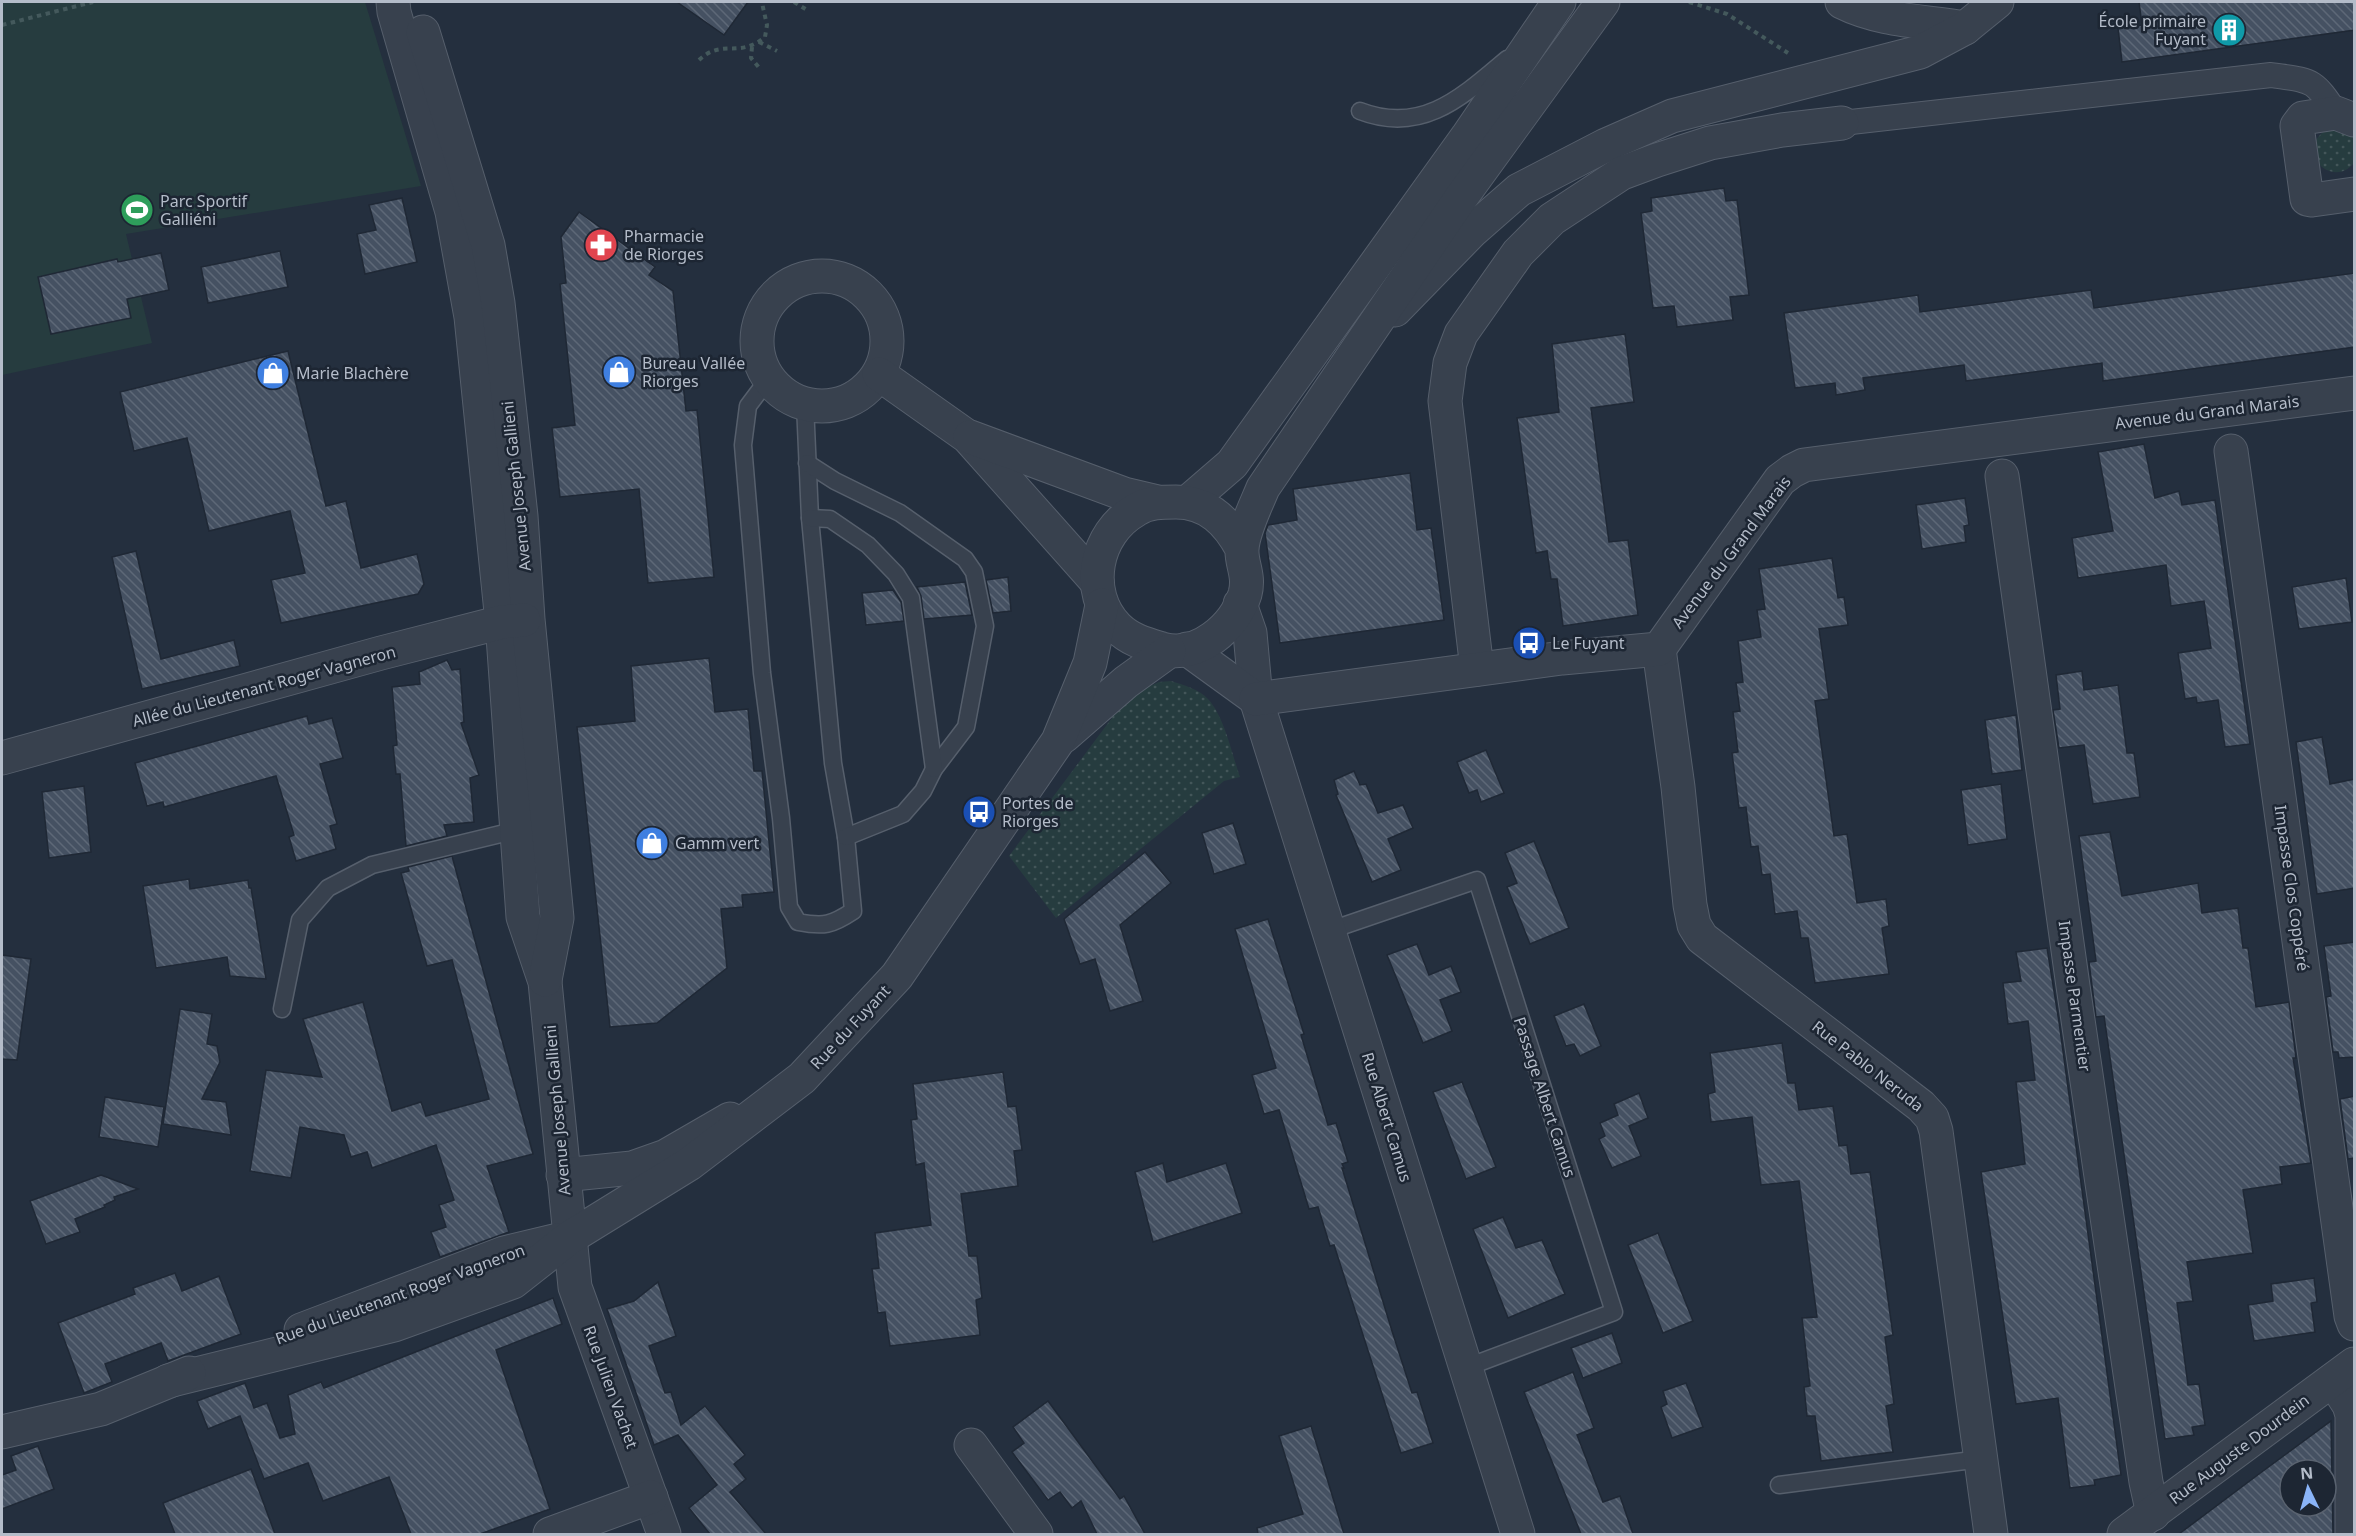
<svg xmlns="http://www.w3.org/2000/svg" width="2356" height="1536" font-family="'Noto Sans',sans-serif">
  <defs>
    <pattern id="grass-dots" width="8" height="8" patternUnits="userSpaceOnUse" patternTransform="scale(1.5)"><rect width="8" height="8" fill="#263c3f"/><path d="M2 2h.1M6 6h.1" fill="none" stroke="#435659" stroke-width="1.8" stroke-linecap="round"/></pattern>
    <pattern id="building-back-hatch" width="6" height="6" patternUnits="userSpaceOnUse" patternTransform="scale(1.5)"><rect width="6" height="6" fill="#455162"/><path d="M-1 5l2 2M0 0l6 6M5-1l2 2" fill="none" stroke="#5d6877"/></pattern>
  </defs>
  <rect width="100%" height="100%" fill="#242f3e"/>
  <g fill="url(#grass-dots)">
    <path d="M2332,127l21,7 1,3v26c-11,13 -26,12 -37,-1l-2,-21 10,-12z"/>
    <path d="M1171,681c12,4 28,8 37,18 16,17 24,55 32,78l-16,4 -168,137 -47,-62 120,-161 30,-13z"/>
  </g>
  <polygon fill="#263c3f" points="2,2 365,2 421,186 126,234 152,343 2,375"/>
  <g fill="url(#building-back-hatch)" stroke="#1f2835" stroke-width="1.5" fill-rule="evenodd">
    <polygon points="677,2 748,2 724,35"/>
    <polygon points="2139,2 2355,2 2355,30 2122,62 2118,28 2142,25"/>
    <polygon points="1724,188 1726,201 1737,200 1749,295 1730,297 1733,320 1677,327 1674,306 1653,308 1641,213 1652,211 1651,198"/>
    <polygon points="402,198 417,262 365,274 357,234 376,230 369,205"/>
    <polygon points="579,212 655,267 649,275 673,291 686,411 697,410 714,577 648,583 639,489 560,497 552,428 575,425 560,284 566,283 561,237"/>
    <polygon points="280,251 288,287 208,303 201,267"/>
    <polygon points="161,253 169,290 127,299 131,318 51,334 38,277 117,259 118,262"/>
    <polygon points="2355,273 2355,347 2103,381 2102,363 1966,381 1964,365 1863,378 1865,390 1848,393 1836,395 1835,383 1795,388 1784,313 1918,295 1920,312 2091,290 2094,308"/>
    <polygon points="1625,334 1634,402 1591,408 1609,542 1628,540 1638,615 1563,626 1557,579 1551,579 1547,551 1536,553 1517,418 1559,412 1552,344"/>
    <polygon points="288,351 326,506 346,501 361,568 417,554 424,584 418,594 281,623 271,580 305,573 290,511 209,531 187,438 134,451 120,392"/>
    <polygon points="2144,444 2155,498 2179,491 2182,505 2215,500 2250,744 2225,747 2218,700 2197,703 2196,697 2185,699 2178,653 2211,648 2204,601 2171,606 2166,565 2078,578 2072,538 2113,531 2098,452"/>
    <polygon points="1410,473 1417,530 1431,528 1444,620 1280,643 1265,533 1268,525 1297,520 1293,489"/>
    <polygon points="1965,498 1969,525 1964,526 1966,542 1922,549 1916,505"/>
    <polygon points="136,551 161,659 234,640 240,666 142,689 112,557"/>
    <polygon points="1832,558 1838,598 1844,597 1848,625 1819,629 1829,699 1815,701 1834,836 1847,834 1857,903 1886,899 1889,926 1882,928 1889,974 1815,983 1808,938 1801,938 1797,911 1775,914 1770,874 1762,875 1758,846 1751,847 1746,807 1739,808 1732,753 1738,752 1733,712 1740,711 1736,683 1743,682 1738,641 1761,637 1757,610 1765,609 1759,569"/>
    <polygon points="1008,577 1011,611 993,613 986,580"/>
    <polygon points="2346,578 2352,622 2299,629 2292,587"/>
    <polygon points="965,582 972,615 924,619 921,596 917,587"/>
    <polygon points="893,590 901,602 904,621 866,625 862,593"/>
    <polygon points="709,658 715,712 748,709 754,771 762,771 774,892 742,895 743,907 721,909 727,968 657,1023 610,1027 577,727 635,721 631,666"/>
    <polygon points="447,660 452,670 460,669 464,722 461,723 479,775 470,778 474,822 444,825 447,836 406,846 400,774 396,774 393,746 397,745 392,687 420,684 419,672"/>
    <polygon points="2082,671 2084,690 2118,685 2127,753 2134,753 2140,797 2093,804 2084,745 2059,748 2053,710 2060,709 2056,675"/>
    <polygon points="2016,715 2022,770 1992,774 1985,720"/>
    <polygon points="307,716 309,724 332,718 343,758 320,764 337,824 330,826 336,849 296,861 289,837 294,835 276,776 164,807 163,802 147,806 135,763"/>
    <polygon points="2322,737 2330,784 2355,779 2355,888 2317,894 2296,742"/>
    <polygon points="1486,750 1504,793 1481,802 1477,790 1469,793 1457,762"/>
    <polygon points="1354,771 1360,785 1366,784 1378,813 1403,805 1413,828 1388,839 1401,870 1372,882 1336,795 1338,794 1334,780"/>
    <polygon points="2001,784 2007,839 1968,845 1961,790"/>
    <polygon points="84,786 91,852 49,858 42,792"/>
    <polygon points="1233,823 1246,864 1214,874 1202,833"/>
    <polygon points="2110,832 2122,896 2198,883 2202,913 2238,908 2243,948 2248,948 2256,1007 2289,1002 2296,1058 2293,1058 2311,1163 2280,1167 2282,1184 2243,1190 2253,1253 2187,1262 2193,1301 2177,1303 2188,1385 2199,1384 2205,1425 2192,1427 2194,1435 2165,1439 2104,1016 2096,1017 2089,962 2096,961 2079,836"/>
    <polygon points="1534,841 1569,928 1530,944 1507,887 1517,883 1505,853"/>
    <polygon points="1145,852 1171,883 1120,925 1143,1001 1110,1011 1095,959 1080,964 1064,919"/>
    <polygon points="452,856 533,1154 487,1166 509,1232 440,1257 431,1232 446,1227 439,1205 454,1200 436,1145 372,1168 367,1152 351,1157 344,1135 300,1127 291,1178 250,1171 266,1070 322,1077 303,1019 363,1002 392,1111 421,1102 426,1116 489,1099 452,960 427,966 401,873 409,871 408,867"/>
    <polygon points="189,879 190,889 248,880 249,888 251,888 266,979 230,976 227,957 156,968 143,886"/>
    <polygon points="1268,919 1304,1034 1301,1035 1328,1125 1336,1123 1348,1162 1342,1164 1344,1168 1342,1168 1392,1331 1412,1393 1417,1392 1433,1443 1401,1453 1334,1245 1330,1246 1318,1207 1309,1209 1279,1110 1264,1114 1252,1075 1276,1068 1235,929"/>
    <polygon points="2355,942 2355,1057 2339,1058 2338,1052 2333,1052 2326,997 2331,996 2324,946"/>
    <polygon points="1417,944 1429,975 1451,966 1461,992 1440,1000 1452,1031 1423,1043 1387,955"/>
    <polygon points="2047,948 2059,1022 2121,1475 2094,1480 2095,1485 2070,1488 2058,1398 2016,1404 1981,1172 2025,1164 2016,1082 2035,1080 2028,1021 2008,1024 2003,983 2021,981 2016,952"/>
    <polygon points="2,955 31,959 17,1060 2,1059"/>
    <polygon points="1584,1004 1601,1046 1580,1056 1574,1044 1566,1046 1554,1016"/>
    <polygon points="180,1009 212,1014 207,1044 217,1046 220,1062 202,1099 226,1102 231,1135 163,1124"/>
    <polygon points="1782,1043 1788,1083 1795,1083 1799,1110 1833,1106 1839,1146 1847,1145 1851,1174 1870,1172 1893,1335 1885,1337 1894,1404 1886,1406 1893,1452 1821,1461 1815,1416 1807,1416 1804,1387 1810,1386 1802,1318 1817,1317 1799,1181 1761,1185 1752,1117 1711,1122 1708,1094 1715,1092 1710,1053"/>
    <polygon points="1003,1072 1008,1107 1016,1106 1022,1150 1014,1151 1018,1186 961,1194 969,1256 977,1256 982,1298 976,1300 980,1335 890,1346 885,1312 878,1313 872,1269 879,1268 875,1233 931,1225 924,1163 916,1165 911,1120 917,1119 913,1084"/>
    <polygon points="1462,1082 1496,1167 1466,1179 1433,1092"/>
    <polygon points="1639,1093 1648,1118 1629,1126 1641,1156 1612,1168 1599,1139 1605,1136 1600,1123 1618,1115 1614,1104"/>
    <polygon points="2355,1096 2355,1158 2348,1159 2340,1099"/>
    <polygon points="105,1097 164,1107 158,1147 99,1137"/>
    <polygon points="1163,1163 1167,1182 1226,1163 1242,1213 1153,1242 1135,1172"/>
    <polygon points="101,1175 138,1189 114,1197 115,1200 104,1205 105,1207 75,1219 80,1232 46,1244 30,1201"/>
    <polygon points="1503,1217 1516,1248 1542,1240 1565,1294 1508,1318 1473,1229"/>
    <polygon points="1658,1233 1693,1321 1663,1333 1628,1245"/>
    <polygon points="175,1273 182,1291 219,1276 241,1334 168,1361 161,1343 105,1364 112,1382 84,1393 58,1323 135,1294 133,1288"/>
    <polygon points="2314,1278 2317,1302 2311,1303 2315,1332 2254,1341 2248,1305 2273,1301 2271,1284"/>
    <polygon points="658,1282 676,1336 649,1346 665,1393 671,1392 681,1425 705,1406 745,1455 734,1464 746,1479 730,1492 766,1534 710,1534 689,1508 717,1485 678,1435 654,1445 607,1309 634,1301"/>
    <polygon points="553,1298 562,1324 496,1350 550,1509 480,1534 411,1534 389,1477 323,1501 308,1463 264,1479 240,1416 208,1429 197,1401 245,1383 254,1408 267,1403 280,1438 295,1434 288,1395 321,1382 324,1388"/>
    <polygon points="1612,1333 1622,1363 1583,1378 1571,1348"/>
    <polygon points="1573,1372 1594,1428 1577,1435 1603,1502 1620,1496 1633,1534 1581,1534 1524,1392"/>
    <polygon points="1686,1383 1703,1427 1672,1438 1661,1407 1667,1404 1663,1391"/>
    <polygon points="1048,1401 1120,1499 1124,1496 1145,1534 1097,1534 1081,1501 1072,1508 1060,1492 1048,1500 1012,1452 1024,1443 1013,1427"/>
    <path d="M2331,1421l2,113h-154l80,-60zM2290,1470h36v36h-36z"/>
    <polygon points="1311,1426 1344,1534 1258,1534 1257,1528 1303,1514 1279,1436"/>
    <polygon points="38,1446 54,1489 2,1509 2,1475 16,1470 11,1456"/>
    <polygon points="251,1469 275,1534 175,1534 163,1503"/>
  </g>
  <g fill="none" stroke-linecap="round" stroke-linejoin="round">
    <defs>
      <g id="service">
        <path d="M1360,111c62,24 102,-14 147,-52"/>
        <path d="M769,378l-21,28 -5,39 19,228 19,145 8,89 9,15c26,5 34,3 55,-11l-7,-74 -13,-74 -23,-245 -5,-114"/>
        <polyline points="807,463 835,481 900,513 965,559 974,572 985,626 966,727 934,769 923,791 903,814 846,837"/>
        <polyline points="810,518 830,519 868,545 896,574 911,598 934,769"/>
        <polyline points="1328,931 1477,880 1614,1312 1465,1368"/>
        <polyline points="282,1009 300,920 328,888 372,865 517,830"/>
        <polyline points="1779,1485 1980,1459"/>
      </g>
      <path id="pedestrian" d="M1842,123l429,-48c41,6 42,3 65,38"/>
      <g id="minor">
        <polyline points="393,2 394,12 452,212 471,317 502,622 523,917 545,982 575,1287 664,1534"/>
        <path d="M1842,2c38,19 81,19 123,26"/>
        <polyline points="423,32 488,245 498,303 521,516 528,619 557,918 545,980"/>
        <polyline points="2354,120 2336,113 2303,118 2297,126 2307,199 2312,200 2354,194"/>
        <circle cx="822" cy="341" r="65"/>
        <polyline points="1395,310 1472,231 1519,190 1606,145 1672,116 1920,52 1965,28 1997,2"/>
        <polyline points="879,374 968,437 1097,582"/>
        <polyline points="970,437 1124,494 1158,502"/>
        <polyline points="2231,451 2351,1316 2354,1324"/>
        <polyline points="2002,476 2073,986 2146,1482 2153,1514"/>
        <polyline points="1240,604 1250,633 1256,699 1518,1534"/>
        <polyline points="1187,649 1256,699"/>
        <polyline points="1659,649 1678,787 1690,905 1694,925 1702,938 1921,1106 1932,1118 1936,1131 1991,1534"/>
        <polyline points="1477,669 1445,401 1450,363 1461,334 1518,253 1552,219 1622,173 1657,160 1710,143 1782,130 1842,123"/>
        <polyline points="1256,699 1562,658 1659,649 1780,480 1792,471 1804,465 2354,393"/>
        <polyline points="2,758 381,653 502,622 524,620"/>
        <polyline points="563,1175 632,1168 666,1156 730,1119"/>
        <polyline points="2333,1380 2349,1405 2352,1415 2352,1534"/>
        <polyline points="971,1445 1036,1534"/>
        <polyline points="550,1534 651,1497"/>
        <polyline points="2124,1534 2354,1364"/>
      </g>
      <g id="tertiary">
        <polyline points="1188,502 1232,464 1467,137 1559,2"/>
        <path d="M1242,549c-14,-27 -34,-47 -66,-47 -14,0 -28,0 -40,8 -41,23 -53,82 -19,117 13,13 28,17 45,22 36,10 73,-22 83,-55 5,-19 -4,-30 -3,-45 1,-18 14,-44 21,-61l197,-289 143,-197"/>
        <polyline points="1064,736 1126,682 1169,651"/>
        <polyline points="301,1330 504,1253 558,1240"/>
        <polyline points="168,1381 394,1325 513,1282 569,1238 689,1164 802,1078 897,976 1058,741 1090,663 1102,605"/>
        <polyline points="2,1432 101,1409 189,1373"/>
      </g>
    </defs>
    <use href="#service" stroke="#565f6c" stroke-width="19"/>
    <use href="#pedestrian" stroke="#565f6c" stroke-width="26"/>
    <use href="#minor" stroke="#565f6c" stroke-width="35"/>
    <use href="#tertiary" stroke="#565f6c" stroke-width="35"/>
    <g stroke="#44595c" stroke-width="4" stroke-dasharray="4.5 4.5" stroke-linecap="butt">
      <polyline points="794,2 807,10"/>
      <polyline points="1689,2 1727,14 1788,53"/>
      <polyline points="2,25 93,2"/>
      <polyline points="759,42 777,51"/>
      <polyline points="752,47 751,58 761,70"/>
      <path d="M699,60c23,-22 40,-1 66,-23l2,-12 -5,-22"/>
    </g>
    <use href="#service" stroke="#38414e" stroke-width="16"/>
    <use href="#pedestrian" stroke="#38414e" stroke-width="24"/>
    <use href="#minor" stroke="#38414e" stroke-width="33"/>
    <use href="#tertiary" stroke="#38414e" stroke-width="33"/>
  </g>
  <defs>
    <symbol id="building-disc" viewBox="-11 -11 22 22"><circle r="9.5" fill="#0f9aa8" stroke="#1d2633"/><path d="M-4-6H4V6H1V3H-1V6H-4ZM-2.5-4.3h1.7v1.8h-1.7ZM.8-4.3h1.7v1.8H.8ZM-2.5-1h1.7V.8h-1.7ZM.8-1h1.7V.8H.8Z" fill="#fff"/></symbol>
    <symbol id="stadium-disc" viewBox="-11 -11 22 22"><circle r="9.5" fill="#2e9e5b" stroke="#1d2633"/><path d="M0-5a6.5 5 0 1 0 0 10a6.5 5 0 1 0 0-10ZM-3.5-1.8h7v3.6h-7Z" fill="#fff"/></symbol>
    <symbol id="pharmacy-disc" viewBox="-11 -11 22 22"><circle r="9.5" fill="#e0444e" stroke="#1d2633"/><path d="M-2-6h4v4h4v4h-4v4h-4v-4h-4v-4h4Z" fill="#fff"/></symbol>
    <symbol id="shop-disc" viewBox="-11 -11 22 22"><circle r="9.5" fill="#3f7fe0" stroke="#1d2633"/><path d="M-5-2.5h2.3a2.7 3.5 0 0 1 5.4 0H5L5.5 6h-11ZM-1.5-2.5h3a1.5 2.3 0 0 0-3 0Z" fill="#fff"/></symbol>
    <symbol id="bus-disc" viewBox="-11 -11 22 22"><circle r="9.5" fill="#1a4fb4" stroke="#1d2633"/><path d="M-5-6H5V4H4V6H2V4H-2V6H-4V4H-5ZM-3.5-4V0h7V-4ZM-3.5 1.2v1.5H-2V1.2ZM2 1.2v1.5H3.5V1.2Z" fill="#fff"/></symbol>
  </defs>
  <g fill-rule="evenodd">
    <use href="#building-disc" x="2210" y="11" width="38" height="38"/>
    <use href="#stadium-disc" x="118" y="191" width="38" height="38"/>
    <use href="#pharmacy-disc" x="582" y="226" width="38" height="38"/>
    <use href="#shop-disc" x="600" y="353" width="38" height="38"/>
    <use href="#shop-disc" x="254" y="354" width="38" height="38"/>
    <use href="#bus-disc" x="1510" y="624" width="38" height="38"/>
    <use href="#bus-disc" x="960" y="793" width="38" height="38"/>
    <use href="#shop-disc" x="633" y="824" width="38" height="38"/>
  </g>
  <g text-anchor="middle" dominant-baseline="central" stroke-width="5" stroke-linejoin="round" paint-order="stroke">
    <g font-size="16" fill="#b4bcc9" stroke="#1d2633" text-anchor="start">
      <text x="2206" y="21" text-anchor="end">École primaire<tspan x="2206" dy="18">Fuyant</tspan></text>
      <text x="160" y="201">Parc Sportif<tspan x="160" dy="18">Galliéni</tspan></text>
      <text x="624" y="236">Pharmacie<tspan x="624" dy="18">de Riorges</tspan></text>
      <text x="642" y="363">Bureau Vallée<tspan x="642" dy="18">Riorges</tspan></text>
      <text x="296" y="373">Marie Blachère</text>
      <text x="1552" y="643">Le Fuyant</text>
      <text x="1002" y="803">Portes de<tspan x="1002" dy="18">Riorges</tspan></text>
      <text x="675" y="843">Gamm vert</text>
    </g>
    <g font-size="16" fill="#b4bcc9" stroke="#1d2633">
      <text transform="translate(2207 412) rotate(-7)">Avenue du Grand Marais</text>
      <text transform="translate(516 486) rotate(-96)">Avenue Joseph Gallieni</text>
      <text transform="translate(1731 552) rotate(-53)">Avenue du Grand Marais</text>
      <text transform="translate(264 686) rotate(-15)">Allée du Lieutenant Roger Vagneron</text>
      <text transform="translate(2292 888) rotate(82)">Impasse Clos Coppéré</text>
      <text transform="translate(2075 996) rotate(82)">Impasse Parmentier</text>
      <text transform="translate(850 1027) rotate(-47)">Rue du Fuyant</text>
      <text transform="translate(1868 1066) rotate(38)">Rue Pablo Neruda</text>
      <text transform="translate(1545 1097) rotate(72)">Passage Albert Camus</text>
      <text transform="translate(557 1110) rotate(-95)">Avenue Joseph Gallieni</text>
      <text transform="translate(1387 1117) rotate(73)">Rue Albert Camus</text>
      <text transform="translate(400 1294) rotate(-20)">Rue du Lieutenant Roger Vagneron</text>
      <text transform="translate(611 1387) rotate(70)">Rue Julien Vachet</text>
      <text transform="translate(2239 1449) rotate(-37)">Rue Auguste Dourdein</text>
    </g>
  </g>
  <rect width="2356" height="1536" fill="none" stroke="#b4bcc9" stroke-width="6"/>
  <g transform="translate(2308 1488) rotate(355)"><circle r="28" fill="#1d2633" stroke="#59626f" stroke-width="1.5"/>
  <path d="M0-4.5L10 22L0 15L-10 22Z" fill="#8ab4f8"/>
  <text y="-9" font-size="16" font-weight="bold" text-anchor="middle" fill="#b4bcc9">N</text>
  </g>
</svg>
